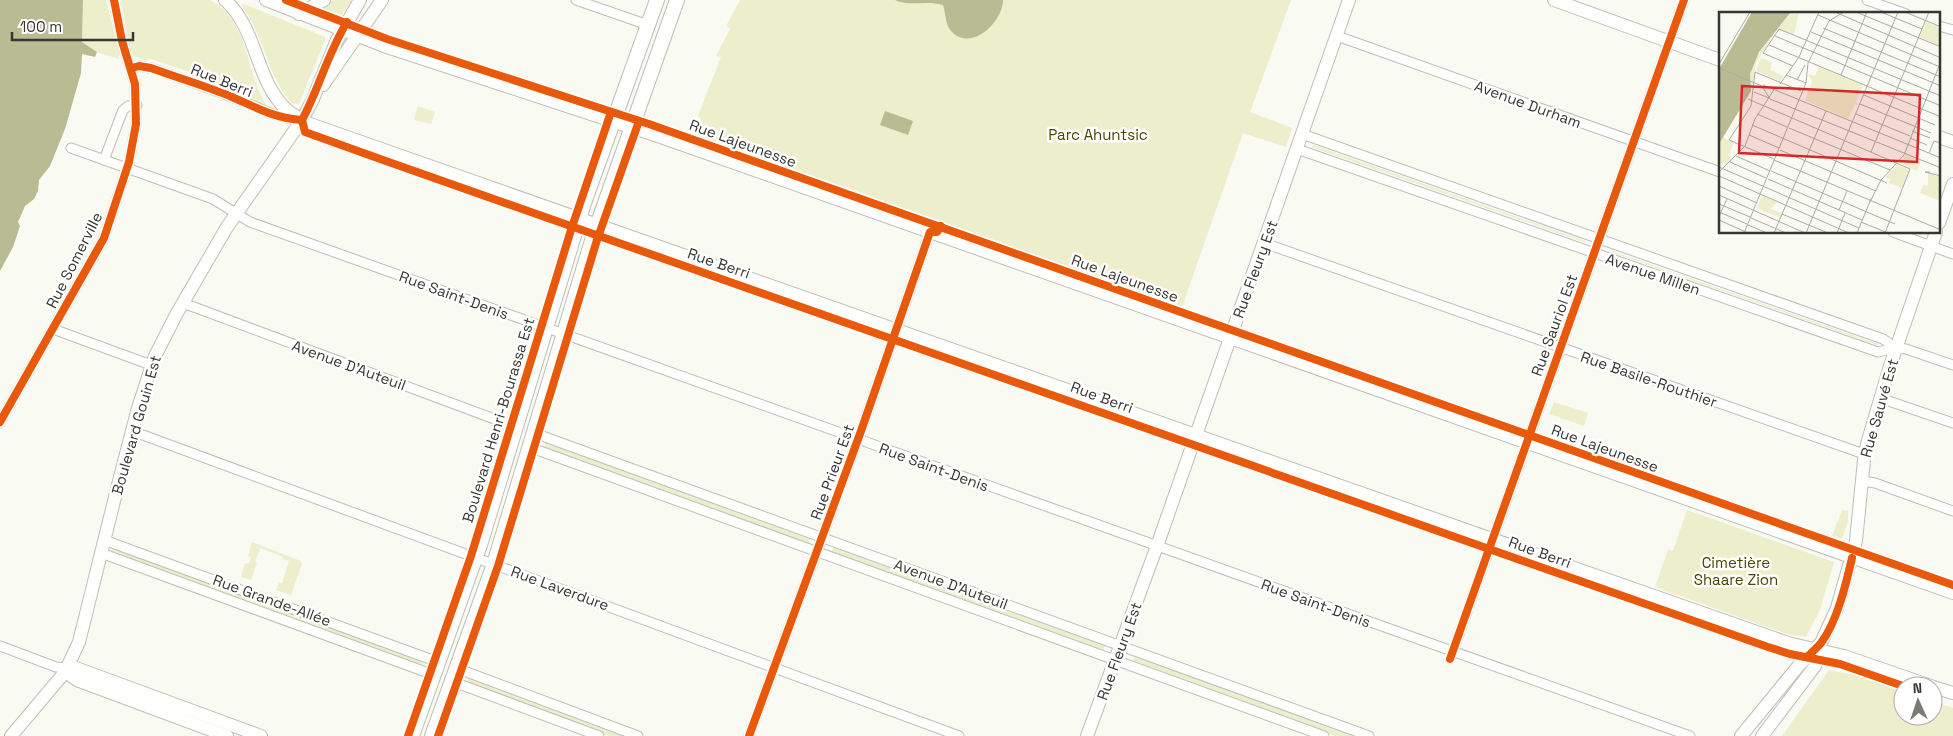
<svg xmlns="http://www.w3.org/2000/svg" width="1953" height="736" font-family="'Space Grotesk',sans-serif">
  <rect width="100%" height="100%" fill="#f9faf2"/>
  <g fill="#eceecc">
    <polygon points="83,0 106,0 120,55 118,56 119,59 97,52 82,42"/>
    <path d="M121,0h89c40,20 35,75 58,108l-12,-5 -21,-15 -83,-29 -8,1 -11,-5 -1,-4h-2z"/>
    <polygon points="333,0 352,0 342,15 334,14 321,10 320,7"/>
    <polygon points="740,0 1291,0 1250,112 1292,128 1286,147 1243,133 1182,307 695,134 701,118 698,116 721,57 716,56 730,29 726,26"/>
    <path d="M244,4l81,33v3l-26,64 -7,-1c-25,-27 -28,-68 -50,-97z"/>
    <polygon points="418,106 435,112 431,124 414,120"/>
    <polygon points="1313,145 1585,241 1584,242 1312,147"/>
    <polygon points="1609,250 1878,344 1877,345 1609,251"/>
    <polygon points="1554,402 1588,413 1584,426 1549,414"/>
    <polygon points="546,441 811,537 808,544 544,448"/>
    <polygon points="1687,510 1834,562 1820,610 1806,637 1791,635 1770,628 1655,587 1668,550 1673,551"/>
    <polygon points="1842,510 1848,511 1848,521 1842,539 1832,536"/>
    <polygon points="252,542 301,561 302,564 291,595 276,590 279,583 282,583 289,561 283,559 283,557 260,548 255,562 257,563 251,580 241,577 245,563 249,564 251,558 248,556"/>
    <polygon points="834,546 1106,644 1103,651 835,554 832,552"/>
    <polygon points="113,547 423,660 421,666 114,553 112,550"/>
    <polygon points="1135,656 1358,736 1335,736 1135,663 1133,660"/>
    <polygon points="1829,670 1863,677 1903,691 1903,716 1933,716 1933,701 1953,708 1953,736 1782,736"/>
    <polygon points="469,677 629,736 609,736 467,684"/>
  </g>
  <g fill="#b9bc93">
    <polygon points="0,0 83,0 82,42 97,52 95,57 82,54 81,73 65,129 50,166 39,180 38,191 34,199 25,206 18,222 20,226 13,247 0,271"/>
    <path d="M895,0h108c0,22 -32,53 -52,31 -6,-7 -5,-17 -8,-26 -16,-5 -33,2 -48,-5z"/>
    <polygon points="885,111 913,121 908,135 880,125"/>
  </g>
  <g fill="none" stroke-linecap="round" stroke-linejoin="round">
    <defs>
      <g id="street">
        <polyline points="576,0 648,25"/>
        <polyline points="1867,0 1906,14"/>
        <polyline points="1939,26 1953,30"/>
        <polyline points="1337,36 1720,172"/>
        <path d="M132,68l7,-2 12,2c26,9 52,18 78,28 25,9 43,21 70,24"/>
        <polyline points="1302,134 1883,339 1896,348"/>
        <polyline points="71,148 213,199 250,222 1690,736"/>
        <polyline points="1297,149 1878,352 1896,348 1906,349 1953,365"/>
        <polyline points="104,160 123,110 128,106 137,105"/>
        <polyline points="1893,232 1953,254"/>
        <polyline points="1264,243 1864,454"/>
        <polyline points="183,303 516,427"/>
        <polyline points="53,329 151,365"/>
        <polyline points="1880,398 1953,423"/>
        <polyline points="0,422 104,238 129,162 136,124 135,84 122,41 114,0"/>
        <polyline points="132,431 959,736"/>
        <polyline points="534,433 1369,736"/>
        <polyline points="529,447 1324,736"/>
        <polyline points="1862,481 1875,483 1953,511"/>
        <polyline points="104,540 438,662"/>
        <polyline points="101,553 434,675"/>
        <polyline points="0,646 56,667 67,668"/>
        <polyline points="1453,651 1684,0"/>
        <polyline points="456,668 638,736"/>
        <polyline points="451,681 599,736"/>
        <polyline points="749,736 861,431 930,232"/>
      </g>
      <g id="secondary">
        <path d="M225,0c33,29 30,81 62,110 7,6 15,10 23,14l1478,519 56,13 87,30"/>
        <polyline points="266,0 384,46 658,136 1953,593"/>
        <polyline points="1554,0 1720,60"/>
        <polyline points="299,14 324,0"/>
        <polyline points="323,85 382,0"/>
        <polyline points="1939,137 1953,142"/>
        <polyline points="1939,223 1953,184"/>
        <polyline points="67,668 76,668 261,736"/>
        <polyline points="65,672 79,681 227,736"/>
        <polyline points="1933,687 1953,693"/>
        <polyline points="11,736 65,672 79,642 120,477 138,408 155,356 177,313 227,227 302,120 313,99 337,40 360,0"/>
        <polyline points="1087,736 1157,546 1349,0"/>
        <polyline points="1741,736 1800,664 1821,643 1837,608 1856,541 1864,460 1867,444 1890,366 1936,232"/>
        <polyline points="1762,736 1815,666 1821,645"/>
      </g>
      <g id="primary">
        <polyline points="412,736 480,545 584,203 657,0"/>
        <polyline points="432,736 494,564 594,234 677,0"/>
      </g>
    </defs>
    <use href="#street" stroke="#bfbfb9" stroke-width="11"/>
    <use href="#secondary" stroke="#bfbfb9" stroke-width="14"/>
    <use href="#primary" stroke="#bfbfb9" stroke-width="16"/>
    <use href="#street" stroke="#fefefd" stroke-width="9"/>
    <use href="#secondary" stroke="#fefefd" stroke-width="12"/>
    <use href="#primary" stroke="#fefefd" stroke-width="14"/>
    <defs>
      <g id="cycleway">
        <polyline points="286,0 387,39 649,124 1953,585"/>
        <path d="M132,68l7,-2 12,2c27,10 55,18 81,29 25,11 42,21 70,23"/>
        <polyline points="302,120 305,132 383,160 1768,647 1790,654 1840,664 1903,686"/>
        <path d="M302,120c17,-32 26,-67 45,-98"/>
        <polyline points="0,422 104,238 129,162 136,124 135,84 122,41 114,0"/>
        <path d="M1807,657c5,-5 10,-9 14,-14 16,-21 25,-59 31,-85"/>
        <polyline points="1450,659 1684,0"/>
        <polyline points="408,736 471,556 571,230 611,112"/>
        <polyline points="438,736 498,566 597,240 639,121"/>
        <polyline points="749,736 861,431 930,232 937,232 941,226"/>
      </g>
    </defs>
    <use href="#cycleway" stroke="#fff" stroke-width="11"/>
    <use href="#cycleway" stroke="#e8590c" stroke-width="8"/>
  </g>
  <g text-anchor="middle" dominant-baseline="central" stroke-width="5" stroke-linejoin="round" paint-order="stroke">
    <g font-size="15" fill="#363732" stroke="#fff">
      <text transform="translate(222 80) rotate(22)">Rue Berri</text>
      <text transform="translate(1528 104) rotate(20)">Avenue Durham</text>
      <text transform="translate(743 143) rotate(20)">Rue Lajeunesse</text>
      <text transform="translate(74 260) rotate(-63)">Rue Somerville</text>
      <text transform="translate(719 263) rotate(19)">Rue Berri</text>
      <text transform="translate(1255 269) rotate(-70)">Rue Fleury Est</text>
      <text transform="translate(1653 274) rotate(19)">Avenue Millen</text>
      <text transform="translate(1125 278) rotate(20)">Rue Lajeunesse</text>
      <text transform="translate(454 295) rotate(20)">Rue Saint-Denis</text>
      <text transform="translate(1554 325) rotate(-70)">Rue Sauriol Est</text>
      <text transform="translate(349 365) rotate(20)">Avenue D'Auteuil</text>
      <text transform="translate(1649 379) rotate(19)">Rue Basile-Routhier</text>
      <text transform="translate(1102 397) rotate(20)">Rue Berri</text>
      <text transform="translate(1879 408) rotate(-74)">Rue Sauvé Est</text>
      <text transform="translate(498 420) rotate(-73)">Boulevard Henri-Bourassa Est</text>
      <text transform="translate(136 425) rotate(-74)">Boulevard Gouin Est</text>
      <text transform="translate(1605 448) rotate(20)">Rue Lajeunesse</text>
      <text transform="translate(934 467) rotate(20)">Rue Saint-Denis</text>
      <text transform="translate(832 472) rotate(-70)">Rue Prieur Est</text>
      <text transform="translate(1540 552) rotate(20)">Rue Berri</text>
      <text transform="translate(951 584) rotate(20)">Avenue D'Auteuil</text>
      <text transform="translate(560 588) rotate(20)">Rue Laverdure</text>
      <text transform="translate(272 600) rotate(20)">Rue Grande-Allée</text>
      <text transform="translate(1316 603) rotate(20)">Rue Saint-Denis</text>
      <text transform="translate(1119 651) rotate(-70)">Rue Fleury Est</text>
    </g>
    <g font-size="15" fill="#464701" stroke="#fff">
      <text x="1098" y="134">Parc Ahuntsic</text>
      <text x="1736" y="562">Cimetière<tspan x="1736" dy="17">Shaare Zion</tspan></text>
    </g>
  </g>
  <g transform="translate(1719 12)">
    <rect width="221" height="221" fill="#f9faf2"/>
    <path d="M74,0h6l-5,23 -16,-7zM207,10l14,6v18l-20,-9zM58,17l-21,34 -5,28 -1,-17 6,-17zM42,46l11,4 -2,8 14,6 -4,5 -24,-10zM100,55l44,18 -7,17 3,3 -4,-1 -7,15 -43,-19 7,-18 -4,-8 7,2zM4,125l11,6 -6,13 5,3 -7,6 -7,-3v-18zM187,143l15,6 -4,10 -18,-8zM178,153l12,5 -7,18 -13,-5 1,-4 -5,-2zM209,161l12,4v24l-20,-8 3,-8 5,1zM43,184l15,6 -6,7 11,4 -2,5 -23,-10z" fill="#eceecc"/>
    <path d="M33,0h39l-32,40 -9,22 1,17 -32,53v-75z" fill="#b9bc93"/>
    <path fill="none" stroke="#abaca5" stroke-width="1" d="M116,0l106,46M137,0l85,35M162,0l41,17M186,0l36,15M99,3l122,52M104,16l118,49M92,20l130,54M56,24l166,70M50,33l38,16M88,49l134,56M0,52l31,-52M74,54l-30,-13 16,-24 162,67M0,56l43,18 8,13 171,69M67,63l20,8M122,63l26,-63M78,68l8,-15M61,72l19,-27 20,-45M44,73l178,73M35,80l15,6M145,83l71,30M29,87l162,70 -25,64M141,92l71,29M38,102l30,13M137,102l54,22M33,113l135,58M70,116l101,42M193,119l18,7M30,123l30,13M191,126l17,7M61,138l96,41M152,140l58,-140M210,141l5,-12 7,2M17,144l34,15M55,147l-45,-19 22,-34 4,-34 46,19M55,148l167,70M11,150l36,16M0,155l140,61M52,159l124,53M0,160l26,-26 10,-27 20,-31M211,160h-5l16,4M0,164l130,57M49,167l94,41M0,174l38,17M0,183l86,38M151,190l11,-22 23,-25 37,-94M0,192l31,13M120,198l8,-19M0,200l28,12M63,202l46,19M0,204l8,-17M32,206l35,15M0,208l29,13M142,210l27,11M29,213l19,8M25,221l62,-150 2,-20 21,-42 15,-9M55,221l52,-122M87,221l92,-221M118,221l8,-20M138,221l14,-34"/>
    <path fill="#d62828" fill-opacity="0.15" stroke="#d62828" stroke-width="2.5" d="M23,74l178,9 -3,67 -178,-9z"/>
    <rect width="221" height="221" fill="none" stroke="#363732" stroke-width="2.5"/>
  </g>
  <g transform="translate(1918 701) rotate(357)"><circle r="24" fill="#ffffff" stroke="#afafad"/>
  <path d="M0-4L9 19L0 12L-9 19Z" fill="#7a7b75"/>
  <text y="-8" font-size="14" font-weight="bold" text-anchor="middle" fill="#363732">N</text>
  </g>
  <path d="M12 32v8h121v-8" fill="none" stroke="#363732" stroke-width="2.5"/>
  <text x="20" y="32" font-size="15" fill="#363732" stroke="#ffffff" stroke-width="4" paint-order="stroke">100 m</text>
</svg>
